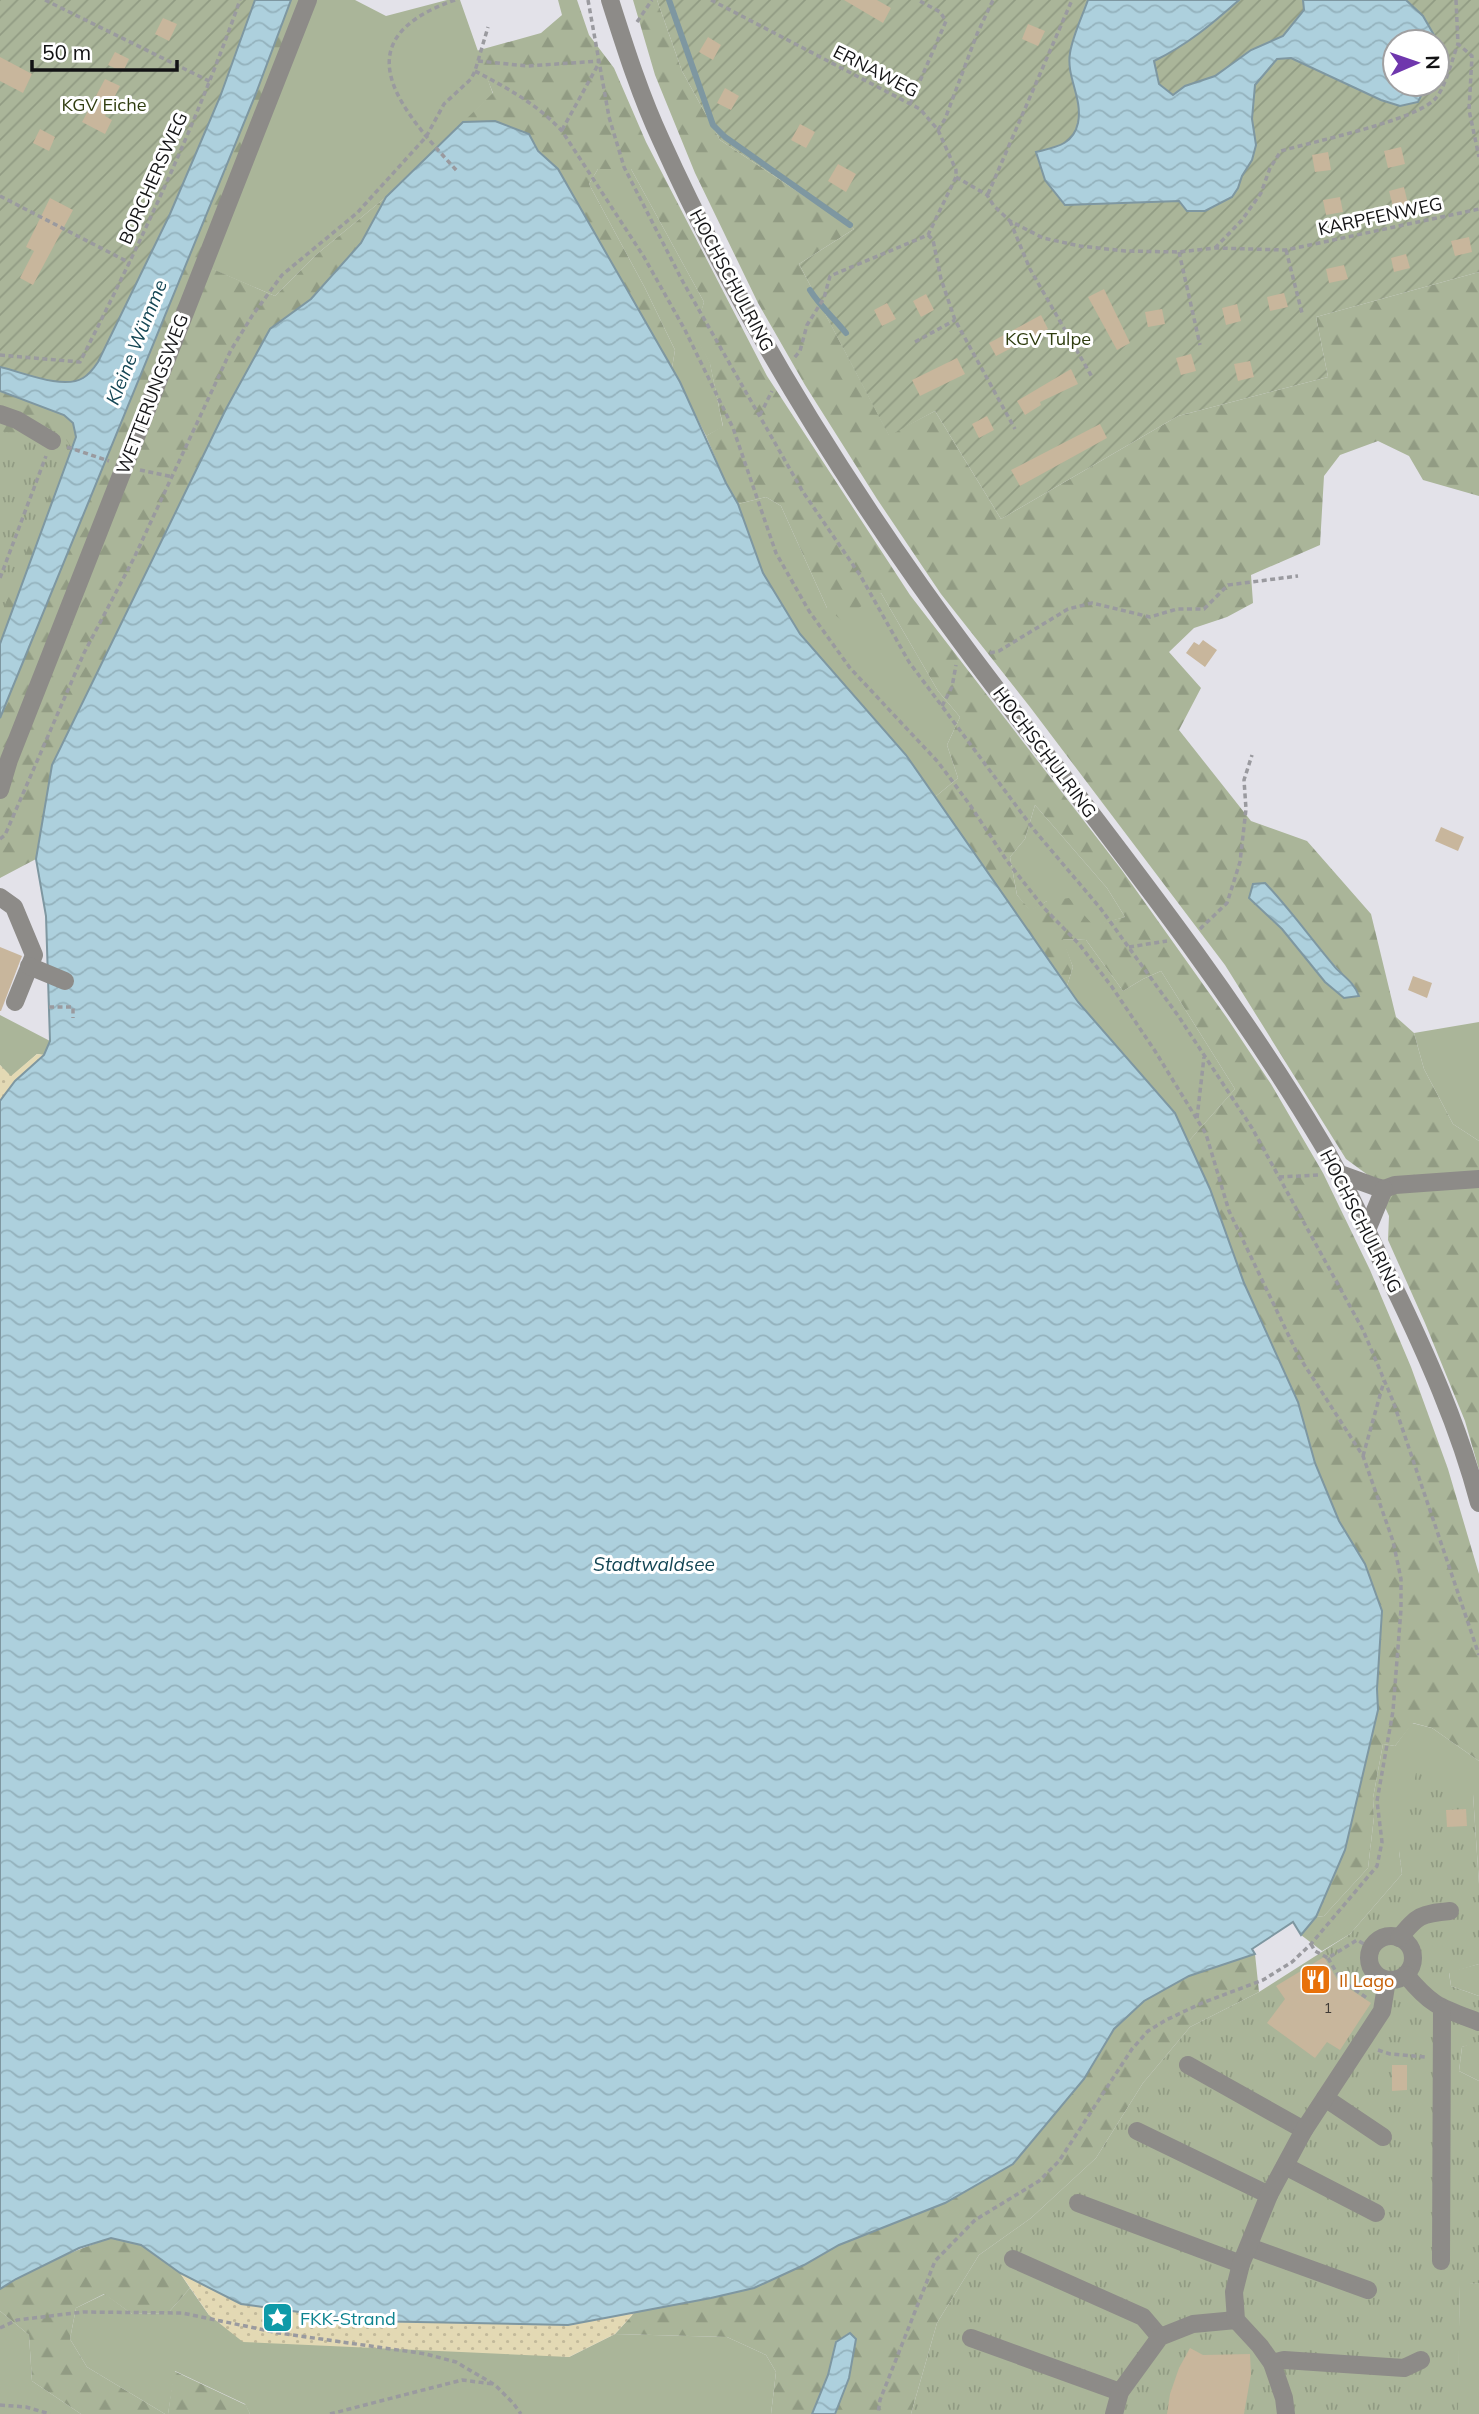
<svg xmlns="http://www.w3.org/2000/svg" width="1479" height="2414" font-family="Mulish,sans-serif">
  <defs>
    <pattern id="forest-firs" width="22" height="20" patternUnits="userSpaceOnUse" patternTransform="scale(1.75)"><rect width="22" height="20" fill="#aab599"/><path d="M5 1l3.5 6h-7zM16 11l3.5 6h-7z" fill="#919b83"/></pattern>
    <pattern id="sand-dots" width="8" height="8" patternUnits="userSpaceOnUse" patternTransform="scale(1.75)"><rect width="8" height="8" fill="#e3d9b4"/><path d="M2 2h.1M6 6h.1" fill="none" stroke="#c2b99a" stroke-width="1.8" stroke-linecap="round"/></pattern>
    <pattern id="park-tufts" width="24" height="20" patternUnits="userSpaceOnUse" patternTransform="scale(1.75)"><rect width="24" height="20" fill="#aab599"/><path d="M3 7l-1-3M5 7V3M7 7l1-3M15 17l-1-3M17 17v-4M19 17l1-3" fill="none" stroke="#919b83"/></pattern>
    <pattern id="garden-furrows" width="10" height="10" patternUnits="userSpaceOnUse" patternTransform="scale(1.75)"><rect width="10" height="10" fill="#aab599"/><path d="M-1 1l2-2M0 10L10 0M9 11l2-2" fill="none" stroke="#919b83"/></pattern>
    <pattern id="water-waves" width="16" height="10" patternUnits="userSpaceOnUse" patternTransform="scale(1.75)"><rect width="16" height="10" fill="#add0dd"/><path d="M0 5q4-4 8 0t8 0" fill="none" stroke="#94b2bd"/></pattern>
  </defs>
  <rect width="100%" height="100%" fill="#e3e2e9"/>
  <g fill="#aab599">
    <polygon points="317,0 355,0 386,16 447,0 460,0 493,94 386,197 317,254 275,296 207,267"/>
    <polygon points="598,169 631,169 704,302 695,334 710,363 723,427 706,436 672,368 675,350 645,288 589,184"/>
    <polygon points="766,497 781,506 827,608 881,593 938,691 960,717 947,745 958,778 935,797 906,755 800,634 763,573 738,504"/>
    <polygon points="1035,805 1107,888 1125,917 1093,926 1047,901 1030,911 1017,895 1010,857 1025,839"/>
    <polygon points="1062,939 1086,940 1123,991 1143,979 1161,971 1235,1089 1188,1142 1175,1113 1078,1002 1067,986 1073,967"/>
    <polygon points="0,1015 50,1041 44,1055 37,1054 11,1077 0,1065"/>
    <polygon points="1479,1022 1479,1141 1453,1124 1424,1069 1414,1033"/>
    <polygon points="1412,1723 1432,1728 1479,1761 1479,1884 1473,1794 1399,1851 1402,1874 1350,1934 1322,1951 1301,1935 1316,1917 1324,1916 1368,1868 1374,1817 1373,1798 1383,1744 1395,1746"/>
    <polygon points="1479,1964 1479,1996 1451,1986 1449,1972"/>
    <polygon points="1477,2041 1479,2042 1479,2081 1459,2071 1462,2047"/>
    <polygon points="1479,2283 1479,2414 1457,2414 1460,2284"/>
    <polygon points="190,2288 209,2315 569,2357 615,2334 727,2337 766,2355 776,2372 771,2414 250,2414 245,2404 175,2371 168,2414 165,2414 87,2367 70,2339 76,2308 105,2294 132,2314 168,2313"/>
    <polygon points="0,2311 29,2335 32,2381 81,2414 0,2414"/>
  </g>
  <g fill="url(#forest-firs)" fill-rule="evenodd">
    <polygon points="291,0 317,0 208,267 275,296 317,254 386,197 361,243 311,299 270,329 226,409 52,765 36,859 0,878 0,718 255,96"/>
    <path d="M558,0h19l12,35 25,33 32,74 121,234 143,219 211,274 106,149 44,66 52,89 47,97 41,97 37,102 31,105v187l-47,-33 -19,-5 -18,23 -12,-2 -10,54 1,19 -6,51 -44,48 -8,1 29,-67 33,-140 -13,-146 -26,-43 -24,-58 -17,-61 -54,-119 -34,-94 -22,-47 47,-53 -74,-118 -18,8 -20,12 -37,-51 -23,-1 10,28 -6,19 -132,-189 23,-19 -11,-33 13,-28 -22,-26 -57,-98 -40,27 -14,-12 -46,-102 -15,-9 -28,7 -12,-21 -20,-47 17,-10 -13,-62 -16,-30 10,-32 -73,-133h-33l-9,15 56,104 30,62 -3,18 -114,-199 -20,-18 -9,-17 -34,-13 -32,1 30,-29 -17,-42 65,-18 21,-18zM1035,805l72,83 18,29 -32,8 -24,-27 -22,3 -17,9 -13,-15 -7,-38 15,-18z"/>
    <path d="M633,0h24l25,71 38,69 134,89 -55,35 90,171 46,-24 66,108 177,-103 150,-39 -12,-60 163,-45v224l-56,-16 -14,-24 -31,-15 -38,14 -16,21 -4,69 -69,30 2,28 -26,14 -33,11 -25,24 32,36 -22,42 72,91 56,20 64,73 25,103 18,16 10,36 29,55 26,17v329l-14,-49 -40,-98 -37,-83 1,-24 -17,-38 -26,-19 -121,-194 -195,-258 -89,-113 -64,-95 -72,-114 -47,-82 -63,-130 -40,-98zM1265,883c32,33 56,72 90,103l-73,-57 -32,-31 3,-14z"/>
    <polygon points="0,391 64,415 73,423 76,437 0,644"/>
    <polygon points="1255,1954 1259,1992 1190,2027 1143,2083 1096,2158 1031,2218 979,2255 937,2323 911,2414 835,2414 849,2378 856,2340 850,2333 836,2342 828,2375 812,2414 771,2414 776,2372 766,2355 727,2337 615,2334 635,2312 711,2298 754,2288 804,2265 839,2245 945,2203 1084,2079 1114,2029 1144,2001 1189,1976"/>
    <path d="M111,2238l30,7 39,28 10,15 -22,25 -36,1 -28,-20 -28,14 -6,31 17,28 78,47h-84l-49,-33 -3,-46 -29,-24v-22c34,-22 72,-38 111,-51z"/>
    <polygon points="174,2371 246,2405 250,2414 168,2414"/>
  </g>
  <g fill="url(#sand-dots)">
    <polygon points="37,1054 44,1055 15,1081 0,1101 0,1065 11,1076"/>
    <polygon points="180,2273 241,2304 568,2325 635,2312 615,2334 569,2357 243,2342 209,2315"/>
  </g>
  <g fill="url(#park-tufts)">
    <polygon points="34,421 63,435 69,444 68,449 0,617 0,431 28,436"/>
    <polygon points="1416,1773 1439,1778 1473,1794 1479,1884 1479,1964 1449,1973 1451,1986 1479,1996 1479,2042 1462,2047 1459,2071 1479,2081 1479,2283 1460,2285 1458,2414 911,2414 937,2323 979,2255 1031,2218 1096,2158 1143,2083 1190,2027 1259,1992 1350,1934 1402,1874 1399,1851"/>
  </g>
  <g fill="url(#garden-furrows)">
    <path d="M0,0h255l-35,97 -50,117 -72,148c-4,6 -8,12 -15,16 -20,12 -62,-5 -83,-11z"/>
    <path d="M657,0h431c-6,17 -15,35 -18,53 -4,24 13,45 8,70 -5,22 -21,24 -41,29l28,53 115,-4 58,-13 4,-12 10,-16 4,-15 -4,-26 3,-34 22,-26 14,-1 90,42 19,6 17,-4 10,-18h10v-23l5,-12 -36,-49h73v272l-163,45 12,60 -150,39 -177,103 -66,-108 -46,25 -90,-172 55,-35 -134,-89 -38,-69z"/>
    <path d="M1239,0h64l1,10 -21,26 -32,14 -36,26 -30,10 -12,9 -14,-11 -5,-23c33,-15 58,-38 85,-61z"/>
  </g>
  <g fill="url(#water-waves)" stroke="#7e97a1" stroke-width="2">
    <path d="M255,0h36l-36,96 -255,622v-74l76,-207 -3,-14 -9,-8 -64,-24v-24c22,5 63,23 83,11 7,-4 11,-10 15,-16l72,-148 50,-117z"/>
    <path d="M1088,0h151c-27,24 -52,45 -85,61l5,23 14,11 12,-9 30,-10 36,-26 32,-14 21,-26 -1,-10h103l17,16 19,33 -5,12v-19h-42v42h32l-9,18 -18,4 -19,-6 -90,-42 -14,1 -22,26 -3,34 4,26 -4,15 -10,16 -4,12 -6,9 -27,14h-18l-8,-10 -114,4 -20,-25 -9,-28c20,-5 37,-7 42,-29 5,-25 -12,-46 -8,-70 3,-18 12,-36 18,-53z"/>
    <polygon points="495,121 529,134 538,151 558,169 680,382 726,483 738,504 763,573 800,634 906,755 1078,1002 1175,1113 1210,1189 1244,1283 1298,1402 1315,1463 1339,1521 1365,1564 1382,1611 1377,1689 1378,1710 1345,1850 1316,1917 1301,1935 1293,1922 1252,1949 1255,1954 1189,1976 1144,2001 1114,2029 1084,2079 1013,2164 945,2203 839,2245 804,2265 754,2288 711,2298 568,2325 364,2321 241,2304 180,2273 141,2245 111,2238 79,2248 16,2279 0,2289 0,1101 15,1081 44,1055 50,1041 46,916 36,859 52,765 226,409 270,329 311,299 361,243 386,197 463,122"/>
    <path d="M1265,883c25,26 46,56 70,84 9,10 19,15 24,29l-15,2 -19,-16 -43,-53 -33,-31 4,-14z"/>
    <polygon points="850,2333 856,2339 849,2378 835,2414 812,2414 828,2375 836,2342"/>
  </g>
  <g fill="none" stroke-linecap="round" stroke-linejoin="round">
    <g stroke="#7e97a1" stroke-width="6">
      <polyline points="669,0 713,125 725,137 850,225"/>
      <path d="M810,290c9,15 24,28 36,43"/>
    </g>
  </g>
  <g fill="#c8b69c">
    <polygon points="844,0 877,0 891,8 883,23"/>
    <polygon points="163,18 177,24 169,41 155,34"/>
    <polygon points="1028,24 1045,31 1038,46 1022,39"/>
    <polygon points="708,37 721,45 713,60 699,52"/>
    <polygon points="115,52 129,59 123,72 108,65"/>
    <polygon points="0,57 32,74 23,93 0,81"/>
    <polygon points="105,79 120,86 105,116 112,120 105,134 82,122"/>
    <polygon points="725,88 739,96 731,110 717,103"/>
    <polygon points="800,124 815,132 806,148 791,140"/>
    <polygon points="40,129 55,137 49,151 33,143"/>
    <polygon points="1401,147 1405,164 1388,168 1384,151"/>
    <polygon points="1328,152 1331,170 1315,172 1312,155"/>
    <polygon points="838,164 856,174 846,192 828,181"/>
    <polygon points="1404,187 1408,204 1393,207 1389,191"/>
    <polygon points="1340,197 1343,212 1326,215 1323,200"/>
    <polygon points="50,198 73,210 33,285 20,278 34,251 26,247"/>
    <polygon points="1469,237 1472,252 1455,256 1451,241"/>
    <polygon points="1406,254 1410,268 1394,272 1391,258"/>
    <polygon points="1344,265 1348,279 1329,283 1326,269"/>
    <polygon points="1104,289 1130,343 1117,350 1088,297"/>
    <polygon points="1284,293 1288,307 1270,311 1267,297"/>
    <polygon points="926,294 934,310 921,317 913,301"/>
    <polygon points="887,303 896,319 882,326 874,310"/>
    <polygon points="1237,304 1241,321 1226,325 1222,308"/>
    <polygon points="1162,309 1165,324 1148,327 1145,312"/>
    <polygon points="1041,315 1048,329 996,356 989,343"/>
    <polygon points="1191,354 1196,371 1181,375 1176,358"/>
    <polygon points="957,358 965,374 920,396 912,380"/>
    <polygon points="1250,361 1254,377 1238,381 1234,364"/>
    <polygon points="1071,369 1078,384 1040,402 1041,405 1025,415 1017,401"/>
    <polygon points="987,416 994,430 979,438 972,424"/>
    <polygon points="1100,424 1107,438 1020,486 1011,470"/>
    <polygon points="1203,640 1217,650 1205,667 1186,653 1194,642 1199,645"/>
    <polygon points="1441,827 1464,837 1458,851 1435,841"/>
    <polygon points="0,947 22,956 1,1011 0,1011"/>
    <polygon points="1413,976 1432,983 1427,998 1408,990"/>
    <polygon points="1466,1809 1467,1826 1447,1827 1446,1810"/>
    <polygon points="1324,1957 1338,1981 1371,2003 1340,2050 1327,2042 1315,2058 1267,2023 1285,1999 1276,1986"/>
    <polygon points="1392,2065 1407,2065 1407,2090 1392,2091"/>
    <polygon points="1190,2348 1203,2355 1250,2354 1251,2374 1244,2414 1167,2414 1170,2394 1179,2368"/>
  </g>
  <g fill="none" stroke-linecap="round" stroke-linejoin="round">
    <g stroke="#9a9a9f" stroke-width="3.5" stroke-dasharray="5 3.5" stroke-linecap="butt">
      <polyline points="45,0 211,82"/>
      <path d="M455,0c-118,41 -52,112 3,172"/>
      <polyline points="588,0 609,117 624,167 683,282 803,492 860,575 909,662 1035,831 1101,909 1179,1017 1252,1128 1363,1330 1393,1401 1479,1655"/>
      <polyline points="711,0 920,109 938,130 956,170 956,177 928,235 830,276 824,298 807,325 800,351 794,358"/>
      <polyline points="1456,0 1458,44 1472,56 1469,110 1479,157"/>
      <polyline points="637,22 652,0"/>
      <polyline points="478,61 527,66 600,61"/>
      <path d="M475,71c32,17 62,33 87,60l82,126 41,73 48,98 43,125 33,58 41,57 88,94 32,43 37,56 37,47 35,36 33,43 43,64 51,83 23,77 69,144 65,101 30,85 8,38v30l-8,102 -16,90 5,41 -5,24 -66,78 -19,18 -29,18 -61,23 -36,17 -18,11 -16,18 -73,112 -20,20 -64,39 -40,41 -55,139 -2,14"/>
      <polyline points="910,104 946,21 940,12 918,0"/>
      <polyline points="562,130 599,63"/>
      <polyline points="938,130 945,119 977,34 993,0"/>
      <polyline points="956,177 987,195 994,206 1010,221 1043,238 1080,246 1125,251 1179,252 1215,248 1286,250 1479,209"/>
      <polyline points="988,194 1072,0"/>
      <polyline points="0,196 130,263"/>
      <polyline points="1010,221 1030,269 1092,377"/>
      <polyline points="928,235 933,240 941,279 955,320 1015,429"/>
      <path d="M1215,248l27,-28 19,-27 9,-25 11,-17c34,-10 133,-30 154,-52 10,-10 17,-40 23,-55"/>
      <polyline points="1286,250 1302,313"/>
      <polyline points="1179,252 1200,345"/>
      <polyline points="915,342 955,320"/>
      <path d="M0,355l80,7c60,-118 116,-237 160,-362"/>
      <polyline points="760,415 772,391"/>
      <polyline points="67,447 109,461"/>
      <polyline points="140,470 173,477"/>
      <polyline points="0,578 46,456"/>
      <polyline points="990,653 999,651 1068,609 1092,603 1150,617 1177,609 1204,609 1228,585 1298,576"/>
      <polyline points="942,706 952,687 956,665"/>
      <polyline points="0,839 5,835 84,653 134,558 231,350 252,316 282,275 357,213 426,137 444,104 471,79 475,71 488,27"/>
      <polyline points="1200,929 1227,903 1240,862 1246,809 1244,780 1252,755"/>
      <polyline points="1129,947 1167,941"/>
      <polyline points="49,1007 73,1007 73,1018"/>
      <polyline points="1197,1118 1204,1057"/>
      <polyline points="1279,1177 1319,1175"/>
      <polyline points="1363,1456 1384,1381"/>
      <polyline points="1311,1944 1315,1951 1328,1958 1357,1940 1371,1948"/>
      <polyline points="1328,1958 1341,1980 1367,1998"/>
      <polyline points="1378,2050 1390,2054 1426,2057"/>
      <polyline points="0,2328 17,2320 83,2312 182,2313 279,2333 426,2354 456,2362 495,2385 513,2403 521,2414"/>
      <polyline points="0,2405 26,2407 50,2414"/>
      <polyline points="330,2414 462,2380 493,2384"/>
    </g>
    <g stroke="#8d8b88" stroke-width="18">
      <path d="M610,0c15,47 30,95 51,140 83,184 191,356 312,518 119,159 246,313 348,484 27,45 48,94 71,141 34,70 67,144 87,220"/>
      <polyline points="0,414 17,420 52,441"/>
      <polyline points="0,790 9,760 308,0"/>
      <polyline points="0,897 14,907 34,955 15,1002"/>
      <polyline points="29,966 65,981"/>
      <polyline points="1340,1174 1376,1187 1384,1189 1395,1185 1479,1179"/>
      <polyline points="1367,1230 1384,1189"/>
      <circle cx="1391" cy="1958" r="22"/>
      <path d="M1399,1938c19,-23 21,-24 51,-27"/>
      <path d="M1406,1975c26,32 36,33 73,47"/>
      <polyline points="1188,2065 1304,2130"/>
      <polyline points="1325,2098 1383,2137"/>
      <polyline points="1137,2131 1269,2195"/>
      <polyline points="1285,2166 1376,2213"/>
      <polyline points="1078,2203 1241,2264"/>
      <polyline points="1249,2247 1368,2290"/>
      <polyline points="1013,2259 1143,2317 1160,2337"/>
      <polyline points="1441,2261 1442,2009"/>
      <polyline points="971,2338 1120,2392"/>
      <polyline points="1272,2363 1284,2360 1404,2368 1421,2360"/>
      <polyline points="1114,2414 1120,2392 1160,2337 1193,2324 1236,2320"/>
      <polyline points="1286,2414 1284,2398 1272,2363 1260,2346 1236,2320 1234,2292 1241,2264 1269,2195 1304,2130 1382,2011 1387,1980"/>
    </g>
  </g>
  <defs>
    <symbol id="restaurant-square" viewBox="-11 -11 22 22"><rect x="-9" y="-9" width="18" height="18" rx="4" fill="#e8710a" stroke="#fff"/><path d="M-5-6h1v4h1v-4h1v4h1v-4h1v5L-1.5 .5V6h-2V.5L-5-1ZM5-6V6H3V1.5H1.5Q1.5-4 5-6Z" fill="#fff"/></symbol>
    <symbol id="sight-square" viewBox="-11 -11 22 22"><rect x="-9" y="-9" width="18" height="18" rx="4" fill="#0f9aa8" stroke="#fff"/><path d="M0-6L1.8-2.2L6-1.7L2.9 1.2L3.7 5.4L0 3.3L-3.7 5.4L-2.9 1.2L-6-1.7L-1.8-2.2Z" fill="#fff"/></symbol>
  </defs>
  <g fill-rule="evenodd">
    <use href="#restaurant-square" x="1298" y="1962" width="35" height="35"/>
    <use href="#sight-square" x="260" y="2300" width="35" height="35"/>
  </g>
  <g text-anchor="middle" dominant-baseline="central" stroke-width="6" stroke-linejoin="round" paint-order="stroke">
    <g font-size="14" fill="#403b36">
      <text x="1328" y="2008">1</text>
    </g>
    <g font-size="18" fill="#121214" stroke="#fff">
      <text transform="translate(876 71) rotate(27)">ERNAWEG</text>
      <text transform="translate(153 178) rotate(-66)">BORCHERSWEG</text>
      <text transform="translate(1380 216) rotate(-12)">KARPFENWEG</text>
      <text transform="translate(732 280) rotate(62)">HOCHSCHULRING</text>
      <text transform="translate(152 394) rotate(-69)">WETTERUNGSWEG</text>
      <text transform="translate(1045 752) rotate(53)">HOCHSCHULRING</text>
      <text transform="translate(1361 1221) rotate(63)">HOCHSCHULRING</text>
    </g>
    <g font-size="18" fill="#2f3d0f" stroke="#fff">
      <text x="104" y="104">KGV Eiche</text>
      <text x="1048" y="338">KGV Tulpe</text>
    </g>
    <g font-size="18" fill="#c56008" stroke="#fff" text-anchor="start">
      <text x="1339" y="1980">Il Lago</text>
    </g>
    <g font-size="18" fill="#0d838f" stroke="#fff" text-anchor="start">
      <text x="300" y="2318">FKK-Strand</text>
    </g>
    <g font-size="19" font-style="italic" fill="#144654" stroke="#fff">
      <text transform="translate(136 342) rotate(-68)">Kleine Wümme</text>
      <text x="654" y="1564">Stadtwaldsee</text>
    </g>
  </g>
  <g transform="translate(1416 63) rotate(88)"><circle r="33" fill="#ffffff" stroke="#a0a0a1" stroke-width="2"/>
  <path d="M0-5L12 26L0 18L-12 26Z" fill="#6f37ad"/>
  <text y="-10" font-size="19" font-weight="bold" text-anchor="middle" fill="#121214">N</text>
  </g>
  <path d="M32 60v10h145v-10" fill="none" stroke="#121214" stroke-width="3.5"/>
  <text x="42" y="60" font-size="21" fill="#121214" stroke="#ffffff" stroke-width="5" paint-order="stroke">50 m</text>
</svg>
